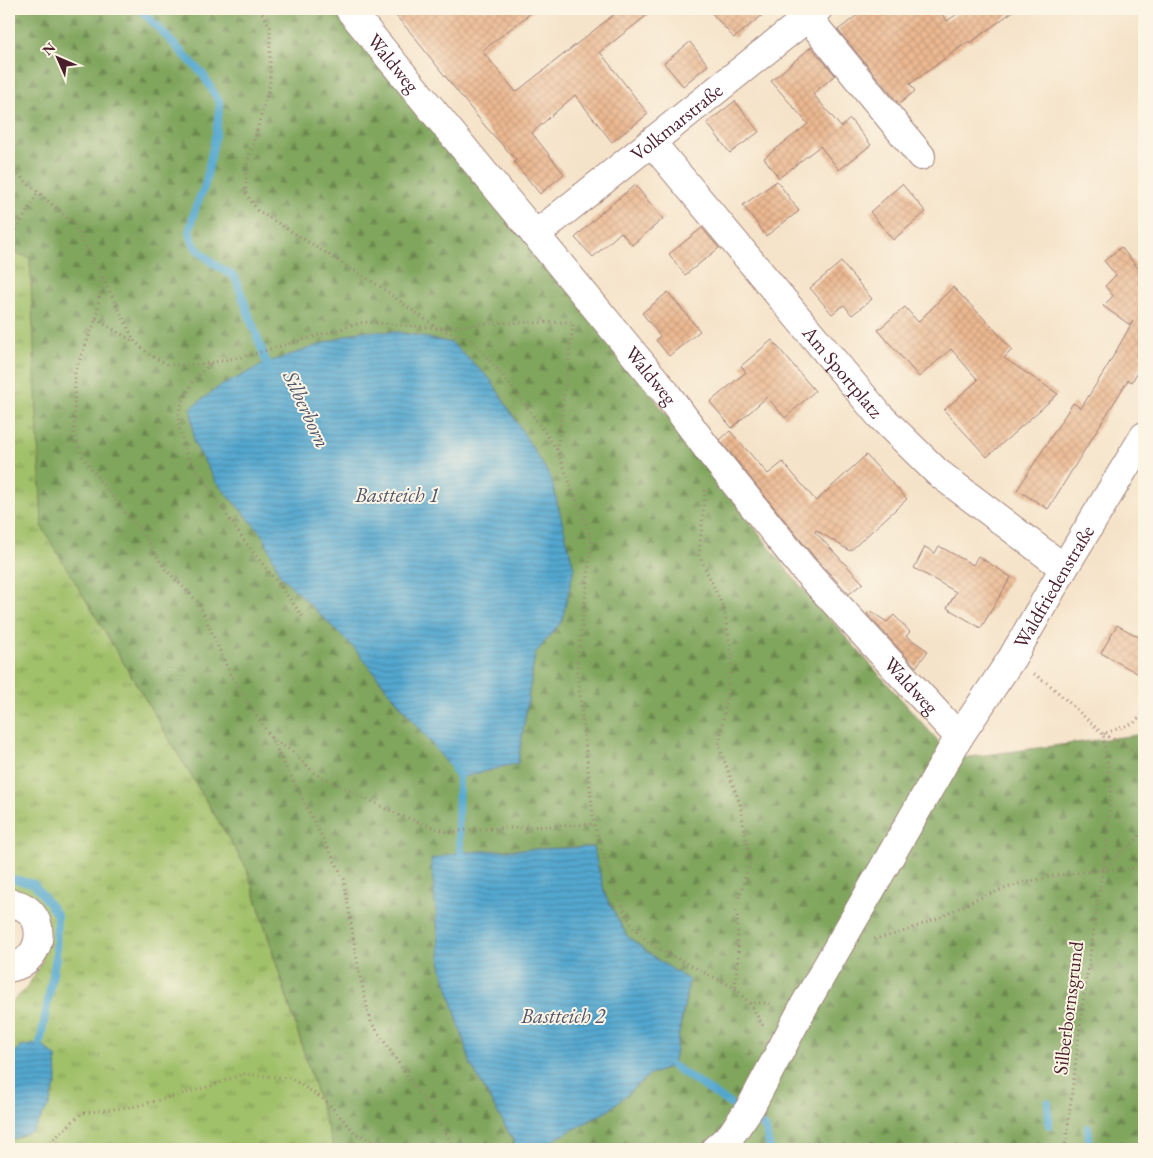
<svg xmlns="http://www.w3.org/2000/svg" width="1153" height="1158" font-family="'EB Garamond',serif">
  <defs>
    <pattern id="grass-tufts" width="24" height="20" patternUnits="userSpaceOnUse" patternTransform="scale(1.25)"><rect width="24" height="20" fill="#a0c069"/><path d="M3 7l-1-3M5 7V3M7 7l1-3M15 17l-1-3M17 17v-4M19 17l1-3" fill="none" stroke="#849b57"/></pattern>
    <pattern id="forest-firs" width="22" height="20" patternUnits="userSpaceOnUse" patternTransform="scale(1.25)"><rect width="22" height="20" fill="#80a65d"/><path d="M5 1l3.5 6h-7zM16 11l3.5 6h-7z" fill="#6b874d"/></pattern>
    <pattern id="water-rules" width="6" height="5" patternUnits="userSpaceOnUse" patternTransform="scale(1.25)"><rect width="6" height="5" fill="#53a7cf"/><path d="M0 2.5h6" fill="none" stroke="#4787a8"/></pattern>
    <pattern id="building-cross-hatch" width="8" height="8" patternUnits="userSpaceOnUse" patternTransform="scale(1.25)"><rect width="8" height="8" fill="#ebb891"/><path d="M0 0l8 8M0 8l8-8" fill="none" stroke="#cb9e7d"/></pattern>
  </defs>
  <rect width="100%" height="100%" fill="#fcf5e5"/>
  <filter id="ink" filterUnits="userSpaceOnUse"><feTurbulence type="fractalNoise" baseFrequency=".02" numOctaves="2"/><feDisplacementMap in="SourceGraphic" scale="10" xChannelSelector="R" yChannelSelector="G"/><feConvolveMatrix kernelMatrix="1 2 1 2 8 2 1 2 1" color-interpolation-filters="sRGB"/></filter>
  <filter id="wash" filterUnits="userSpaceOnUse"><feTurbulence type="fractalNoise" baseFrequency=".0096" numOctaves="4" result="noise"/><feDisplacementMap in="SourceGraphic" scale="20" xChannelSelector="R" yChannelSelector="G"/><feGaussianBlur stdDeviation="1.12" result="paint"/><feColorMatrix in="noise" values="0 0 0 0 0 0 0 0 0 0 0 0 0 0 0 0 0 1.4 0 .05"/><feComposite in="paint" operator="in"/></filter>
  <g filter="url(#wash)">
    <rect width="100%" height="100%" fill="#f5e3c9"/>
    <polygon fill="url(#grass-tufts)" stroke="#75704a" points="9,251 30,258 43,527 247,869 334,1149 9,1149 9,1005 27,988 43,960 9,899"/>
    <path fill="url(#forest-firs)" stroke="#656244" fill-rule="evenodd" d="M9,9h334l210,259 239,308 162,183 190,-25v415h-607l72,-39 40,-35 24,-9 16,-85 -31,-21 -31,-24 -21,-39 -14,-50 -131,5 -30,7 40,206 47,84h-184l-87,-280 -205,-342 -12,-269 -21,-7zM399,332l53,11 39,37 71,241 -27,33 -17,109 -101,-36 -61,-77 -76,-75 -17,-40 -47,-53 -22,-39z"/>
    <g fill="url(#water-rules)" stroke="#4e637d">
      <polygon points="360,331 399,332 452,343 491,380 551,478 574,568 562,621 535,654 518,763 459,778 356,650 280,575 263,535 216,482 194,443 191,408 217,388 266,363"/>
      <polygon points="593,847 606,897 627,936 658,960 689,980 673,1066 649,1075 609,1110 537,1149 518,1149 471,1065 441,965 431,859 461,852"/>
      <polygon points="40,1043 56,1057 57,1081 49,1106 33,1131 11,1140 9,1139 9,1057 20,1047"/>
    </g>
    <g fill="none" stroke-linecap="round" stroke-linejoin="round">
      <g stroke="#53a7cf" stroke-width="8">
        <polyline points="140,9 202,73 220,103 216,133 205,185 195,209 189,233 196,248 214,264 235,277 270,372"/>
        <polyline points="454,768 459,778 458,824 461,852"/>
        <polyline points="9,878 34,884 57,915 56,957 40,1043"/>
        <polyline points="673,1066 765,1127 770,1149"/>
        <polyline points="1048,1103 1049,1125"/>
        <polyline points="1088,1128 1090,1148"/>
      </g>
    </g>
    <g id="blocks">
      <g fill="url(#building-cross-hatch)">
        <polygon points="390,9 536,9 482,51 516,92 621,9 655,9 600,52 648,114 612,142 575,95 532,133 564,174 540,194 514,162 516,160 485,126 417,41 418,41"/>
        <polygon points="708,9 770,9 734,38"/>
        <polygon points="865,9 938,9 947,21 964,9 1016,9 970,43 969,41 910,84 915,91 899,104 838,30"/>
        <polygon points="690,42 708,65 683,86 664,63"/>
        <polygon points="811,47 835,75 813,94 841,127 850,119 871,145 839,170 820,146 779,178 764,158 808,124 771,81"/>
        <polygon points="735,101 759,132 730,153 707,123"/>
        <polygon points="777,181 799,211 766,236 743,205"/>
        <polygon points="902,184 926,212 893,240 870,212"/>
        <polygon points="635,185 663,219 632,245 621,232 593,257 575,238 603,211"/>
        <polygon points="702,228 719,248 685,275 669,254"/>
        <polygon points="1121,247 1144,276 1144,360 1132,382 1128,380 1048,509 1017,490 1073,403 1081,408 1107,367 1133,321 1130,325 1103,306 1113,296 1105,286 1116,275 1104,261"/>
        <polygon points="841,262 872,299 852,315 844,305 832,314 810,288"/>
        <polygon points="953,287 994,329 1012,350 1004,358 1058,394 987,457 944,410 978,380 951,349 919,377 878,330 905,307 918,322"/>
        <polygon points="668,292 700,331 669,356 656,340 660,336 642,313"/>
        <polygon points="772,340 815,391 785,418 767,397 732,428 710,402 746,372 741,366"/>
        <polygon points="730,431 768,474 783,462 816,501 866,455 907,499 850,551 816,530 815,532 863,583 849,594 815,558 720,440"/>
        <polygon points="939,546 973,565 978,556 1011,577 981,628 947,608 956,592 914,568 925,547 935,553"/>
        <polygon points="870,611 887,622 894,615 910,632 906,636 928,651 916,667 867,614"/>
        <polygon points="1117,625 1144,640 1144,677 1101,653"/>
      </g>
    </g>
  </g>
  <g filter="url(#ink)">
    <use href="#blocks" fill-opacity="0" stroke="#a0817a" stroke-width="1"/>
    <g fill="none" stroke-linecap="round" stroke-linejoin="round">
      <defs>
        <g id="minor">
          <path id="s1" d="M349,9l317,384 43,58 94,117 156,169"/>
          <polyline points="801,9 921,156"/>
          <path id="s2" d="M652,143l227,272 58,57 127,96"/>
          <path id="s3" d="M535,235l283,-226"/>
          <path d="M9,903c40,3 39,58 0,65"/>
          <path id="s4" d="M715,1149l16,-14 20,-29 54,-102 154,-267 53,-79 52,-90 80,-132"/>
        </g>
      </defs>
      <use href="#minor" stroke="#a0817a" stroke-width="30"/>
      <g stroke="#a0817a" stroke-width="3" stroke-dasharray="1 4" stroke-linecap="butt">
        <polyline points="260,9 270,27 270,84 246,168 246,193 257,210 379,286 437,328 472,340 513,388 540,425 557,450 592,540 577,669 594,824 604,858 620,902 633,927 651,945 735,988 749,1003 774,1003"/>
        <polyline points="9,170 15,172 73,223 102,278 96,319 75,371 74,435 84,459 113,498 142,532 165,569 199,603 230,674 271,738 344,879 359,972 371,1022 456,1149"/>
        <polyline points="9,243 38,192"/>
        <polyline points="103,278 135,342 150,355 167,364 187,365 210,363 250,355 364,322 437,328 495,323 572,322"/>
        <polyline points="96,319 134,342"/>
        <polyline points="210,364 193,381 180,407 178,423 187,456 245,542 282,588 303,617"/>
        <polyline points="557,450 573,324"/>
        <polyline points="705,490 699,555 724,609 732,659 719,746 740,804 750,863 737,904 738,956 735,988"/>
        <polyline points="1034,674 1050,685 1103,734 1134,723 1144,712"/>
        <polyline points="1104,734 1144,757"/>
        <polyline points="271,738 293,752 314,773 399,815 450,833 465,830 594,824"/>
        <polyline points="1102,870 1138,838 1144,826"/>
        <polyline points="874,939 900,933 941,917 976,899 1018,884 1052,876 1101,870 1144,868"/>
        <polyline points="750,1003 763,1026"/>
        <polyline points="43,1149 82,1113 137,1106 211,1086 243,1074 291,1078 326,1101 355,1133 395,1149"/>
        <polyline points="1065,1149 1083,1001 1107,839 1111,789 1103,734"/>
      </g>
      <use href="#minor" stroke="#fff" stroke-width="28"/>
    </g>
  </g>
  <g text-anchor="middle" dominant-baseline="central" stroke-width="4" stroke-linejoin="round" paint-order="stroke">
    <g font-size="20" fill="#4a1f2b" stroke="#fcf5e5">
      <text stroke="none"><textPath href="#s1" startOffset="70">Waldweg</textPath></text>
      <text stroke="none"><textPath href="#s3" startOffset="181">Volkmarstraße</textPath></text>
      <text stroke="none"><textPath href="#s2" startOffset="298">Am Sportplatz</textPath></text>
      <text stroke="none"><textPath href="#s1" startOffset="475">Waldweg</textPath></text>
      <text stroke="none"><textPath href="#s4" startOffset="658">Waldfriedenstraße</textPath></text>
      <text stroke="none"><textPath href="#s1" startOffset="880">Waldweg</textPath></text>
      <text transform="translate(1068 1008) rotate(-83)">Silberbornsgrund</text>
    </g>
    <g font-size="21" font-style="italic" fill="#4e556d" stroke="#fcf5e5">
      <text transform="translate(307 409) rotate(65)">Silberborn</text>
      <text x="397" y="494">Bastteich 1</text>
      <text x="563" y="1015">Bastteich 2</text>
    </g>
  </g>
  <rect width="1153" height="1158" fill="none" stroke="#fcf5e5" stroke-width="30"/>
  <g transform="translate(58 58) rotate(315)" stroke="#fcf5e5" stroke-width="4" paint-order="stroke">
  <path d="M0-4L9 19L0 12L-9 19Z" fill="#4a1f2b"/>
  <text y="-8" font-size="14" font-weight="bold" text-anchor="middle" fill="#4a1f2b">N</text>
  </g>
</svg>
